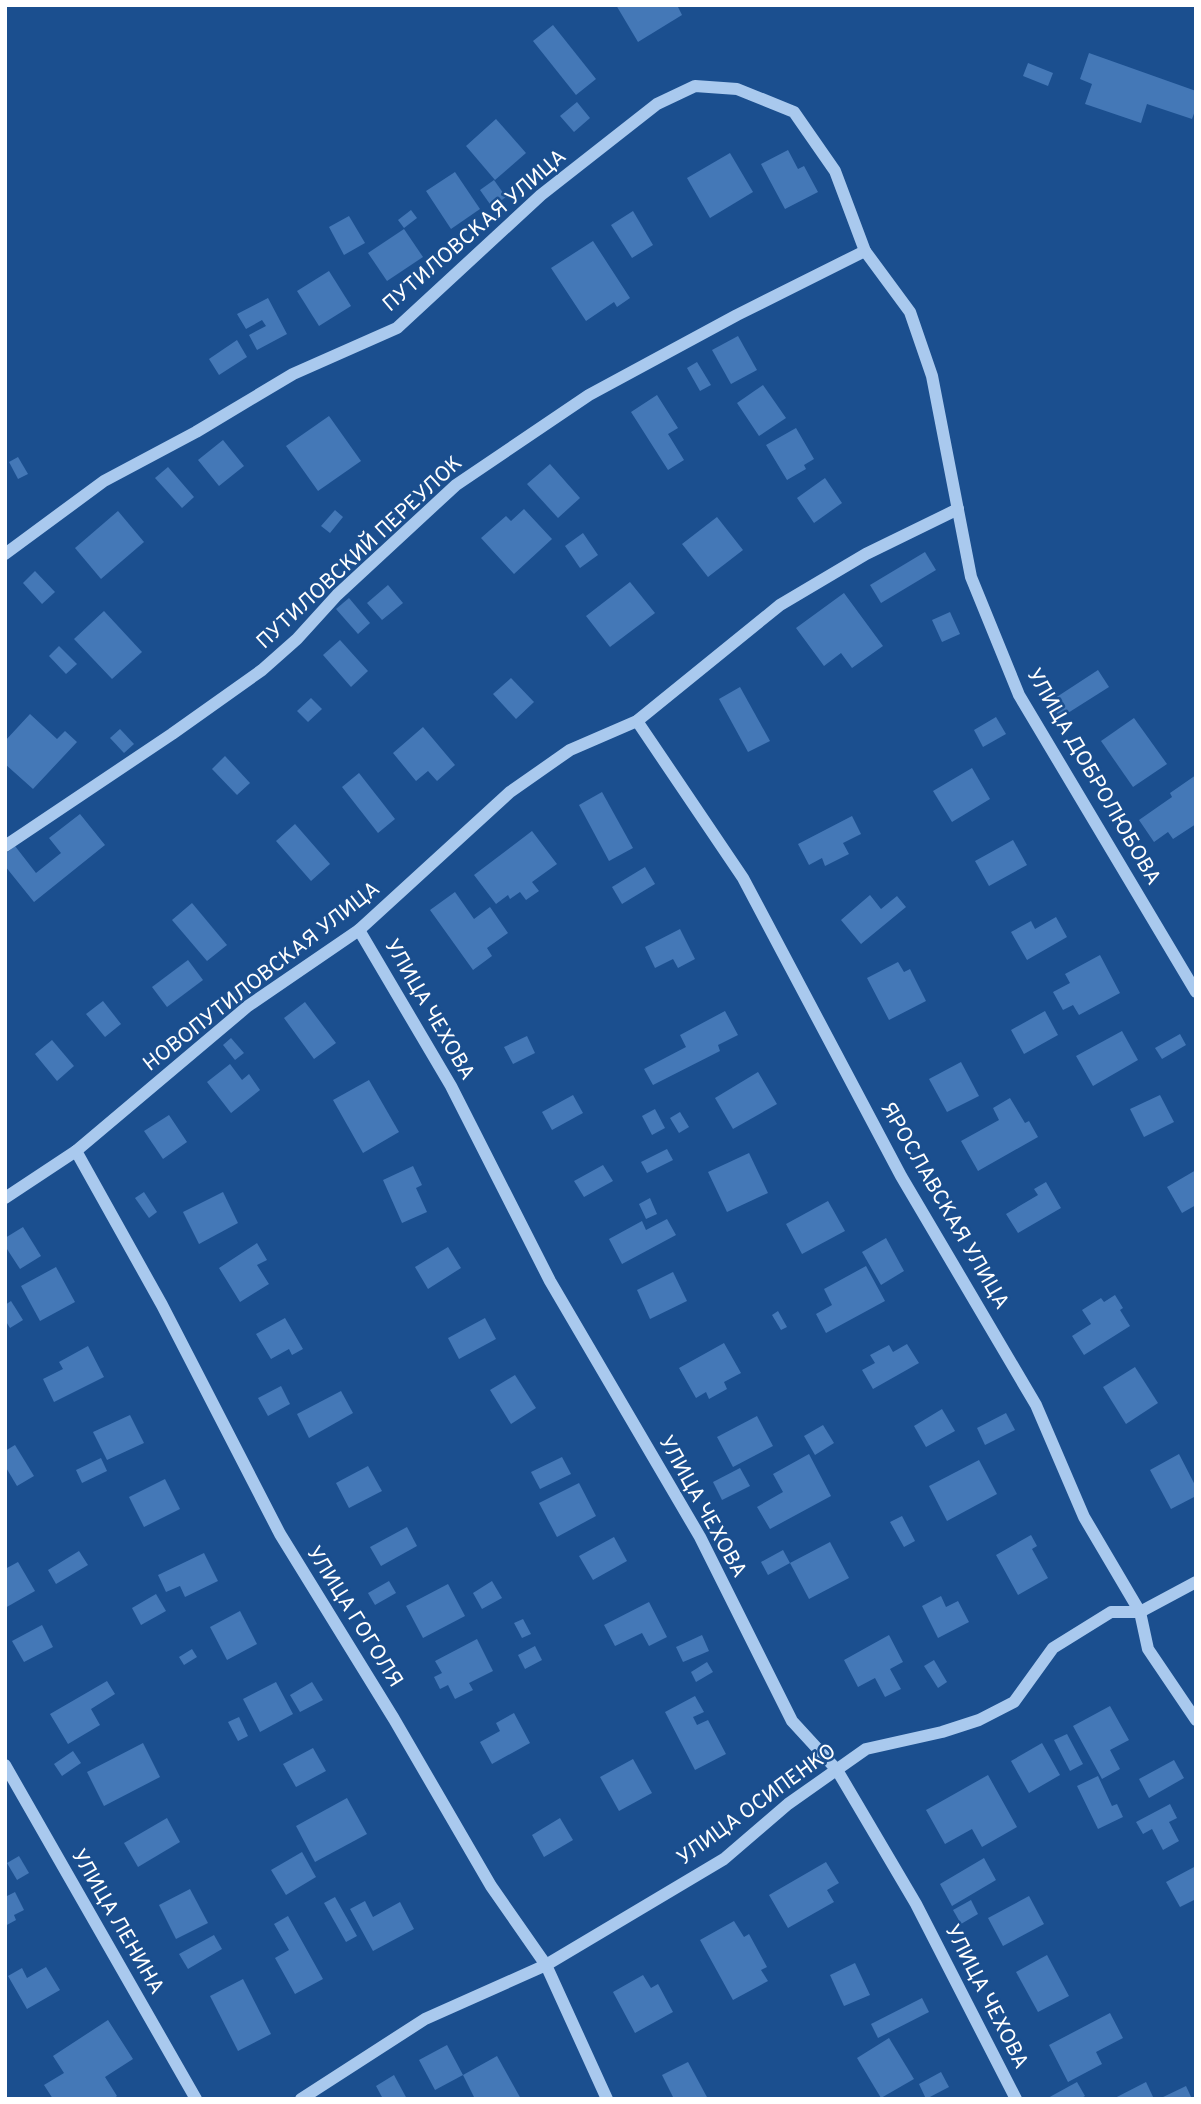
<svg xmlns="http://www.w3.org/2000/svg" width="1201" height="2104" font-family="Overpass,sans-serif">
  <rect width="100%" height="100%" fill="#1b4f8f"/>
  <g fill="#4478b7">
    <polygon points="616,5 677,5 682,15 638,42"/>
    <polygon points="553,25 596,79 576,95 533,41"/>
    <polygon points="1089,53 1196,91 1196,108 1192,119 1147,104 1141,123 1085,104 1092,84 1080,79"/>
    <polygon points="1028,63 1053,73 1048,86 1023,76"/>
    <polygon points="577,102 590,118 574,132 560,116"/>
    <polygon points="496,119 526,153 495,180 466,146"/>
    <polygon points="788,150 798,169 804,166 818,192 785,209 761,164"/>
    <polygon points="730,153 753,192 710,218 687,178"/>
    <polygon points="455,172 480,209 451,229 426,191"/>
    <polygon points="494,180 506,197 492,207 480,190"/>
    <polygon points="411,210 417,218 404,228 398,220"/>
    <polygon points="633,211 653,245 632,258 611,225"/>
    <polygon points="349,216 365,243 344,255 329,227"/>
    <polygon points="404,229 423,257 387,281 368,253"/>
    <polygon points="593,241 630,298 617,307 614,302 586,321 551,268"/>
    <polygon points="329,271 351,306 319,326 297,291"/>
    <polygon points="268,298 287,334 257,350 249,335 266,326 262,320 246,329 237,314"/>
    <polygon points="738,336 757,370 731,384 712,350"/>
    <polygon points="237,340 247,357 219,375 209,359"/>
    <polygon points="697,362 711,385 700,391 687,368"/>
    <polygon points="763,385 786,418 759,436 737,403"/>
    <polygon points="657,395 678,428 668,434 684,460 668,470 631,412"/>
    <polygon points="329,416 361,461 318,491 286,446"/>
    <polygon points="796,428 814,459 804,465 806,469 787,480 766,445"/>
    <polygon points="223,440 244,466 219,486 198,460"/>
    <polygon points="18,457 28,474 18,479 9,462"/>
    <polygon points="550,464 580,498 558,518 527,484"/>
    <polygon points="168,467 194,497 182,508 155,478"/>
    <polygon points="825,478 842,503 814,523 797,498"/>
    <polygon points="524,509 552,539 514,574 481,538 506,516 511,521"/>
    <polygon points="335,510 343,517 330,533 321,526"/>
    <polygon points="118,511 144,542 101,579 75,548"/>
    <polygon points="717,517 743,550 708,577 682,544"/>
    <polygon points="583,533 598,555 580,568 565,546"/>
    <polygon points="925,552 936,570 881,603 870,585"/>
    <polygon points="35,571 55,592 42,604 23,583"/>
    <polygon points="630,582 655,613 610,647 586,616"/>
    <polygon points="388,585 403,603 382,620 367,603"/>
    <polygon points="844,593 883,646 852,668 841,653 824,666 796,628"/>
    <polygon points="349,598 370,623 358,634 336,609"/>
    <polygon points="104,611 142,652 112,679 74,639"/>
    <polygon points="950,612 960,634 942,642 932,620"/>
    <polygon points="340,640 368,671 351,687 323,655"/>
    <polygon points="59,646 77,664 66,674 49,656"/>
    <polygon points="1098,670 1109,687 1060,718 1049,702"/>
    <polygon points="511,678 534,702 516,719 493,694"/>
    <polygon points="740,687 770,741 748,752 719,699"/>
    <polygon points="311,698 322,709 308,722 297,711"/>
    <polygon points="30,714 57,739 65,731 77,742 33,789 5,764 5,741"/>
    <polygon points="996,717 1006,734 983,747 974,730"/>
    <polygon points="1134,718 1167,764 1133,787 1101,741"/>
    <polygon points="423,727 455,765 437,781 428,771 416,781 393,753"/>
    <polygon points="120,729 134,744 124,753 110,738"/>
    <polygon points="225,756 250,783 237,795 212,769"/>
    <polygon points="972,768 990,799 952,822 933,791"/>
    <polygon points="359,773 395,819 378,833 342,787"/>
    <polygon points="1196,775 1196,824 1173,839 1168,832 1154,842 1139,820 1172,797 1170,793"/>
    <polygon points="602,792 633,848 609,861 579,805"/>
    <polygon points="80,814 105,845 34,902 5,866 5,854 15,846 36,873 61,853 49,838"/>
    <polygon points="852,816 861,834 843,843 849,854 825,866 822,858 809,865 798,844"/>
    <polygon points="295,824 330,864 311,881 276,841"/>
    <polygon points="532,831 557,864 532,882 539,891 526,900 520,892 510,899 508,895 496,904 474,875"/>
    <polygon points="1013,840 1027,865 989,886 975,861"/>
    <polygon points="645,867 655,884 622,904 612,887"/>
    <polygon points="455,892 474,919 490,907 508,933 487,948 492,956 473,970 430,910"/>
    <polygon points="870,895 881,909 897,896 906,907 861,944 841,920"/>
    <polygon points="192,903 227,945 207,961 172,920"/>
    <polygon points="1056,917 1067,937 1027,960 1011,932 1031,921 1035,929"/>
    <polygon points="680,929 695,959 678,968 673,959 655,968 645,947"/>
    <polygon points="1100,955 1120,993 1079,1015 1073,1005 1063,1010 1053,992 1070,983 1065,974"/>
    <polygon points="188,960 203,980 167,1007 152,987"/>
    <polygon points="898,962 904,972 910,969 926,1001 889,1020 867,978"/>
    <polygon points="103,1001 121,1024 105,1037 86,1014"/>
    <polygon points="305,1002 336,1043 314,1059 284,1018"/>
    <polygon points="725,1011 738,1035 718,1045 720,1051 653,1085 644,1069 686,1047 680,1035"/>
    <polygon points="1045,1011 1058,1035 1024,1054 1011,1030"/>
    <polygon points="1122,1031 1138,1060 1093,1086 1076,1056"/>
    <polygon points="1180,1034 1186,1045 1162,1059 1155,1048"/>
    <polygon points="527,1036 535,1053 513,1064 504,1047"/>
    <polygon points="231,1038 244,1053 235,1060 223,1045"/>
    <polygon points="52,1040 74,1066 57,1081 35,1054"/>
    <polygon points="961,1062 979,1096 947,1112 929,1079"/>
    <polygon points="230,1064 242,1080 249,1074 260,1090 231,1113 207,1082"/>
    <polygon points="758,1072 777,1104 733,1129 715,1098"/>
    <polygon points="369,1080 399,1132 363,1153 333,1100"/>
    <polygon points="573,1095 583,1113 552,1130 542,1112"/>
    <polygon points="1160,1095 1174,1122 1144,1137 1130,1109"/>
    <polygon points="1010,1098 1025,1123 1029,1121 1038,1137 978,1171 961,1141 999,1120 993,1108"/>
    <polygon points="655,1109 665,1128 652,1135 642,1116"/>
    <polygon points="680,1112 689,1127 679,1133 670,1118"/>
    <polygon points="169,1115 187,1142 163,1159 144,1131"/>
    <polygon points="667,1149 673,1160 647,1173 641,1162"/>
    <polygon points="749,1153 768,1193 727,1212 708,1172"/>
    <polygon points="603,1165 613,1181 584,1197 574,1181"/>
    <polygon points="413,1166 422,1185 416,1188 427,1212 402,1223 383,1180"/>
    <polygon points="1196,1170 1196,1205 1182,1213 1167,1187"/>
    <polygon points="1046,1182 1061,1208 1018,1233 1006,1214 1038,1195 1034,1189"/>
    <polygon points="144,1192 157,1212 149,1218 135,1198"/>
    <polygon points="223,1192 238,1223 199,1244 183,1212"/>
    <polygon points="650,1198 657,1214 646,1219 639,1204"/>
    <polygon points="828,1201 845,1231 802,1254 786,1224"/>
    <polygon points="667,1219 676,1235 622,1264 609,1239 642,1221 646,1230"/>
    <polygon points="23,1227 41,1256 20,1269 5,1246 5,1238"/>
    <polygon points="886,1238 904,1271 881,1285 862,1252"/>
    <polygon points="257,1243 267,1260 257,1265 269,1284 240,1302 219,1268"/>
    <polygon points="448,1247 461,1268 428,1289 415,1267"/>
    <polygon points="866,1266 885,1301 826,1333 816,1314 832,1305 824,1289"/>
    <polygon points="56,1267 75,1302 40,1321 21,1286"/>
    <polygon points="673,1272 687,1301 650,1319 637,1290"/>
    <polygon points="1115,1295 1123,1308 1120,1310 1130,1326 1084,1355 1072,1336 1091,1324 1082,1310 1101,1298 1104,1302"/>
    <polygon points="11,1301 23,1320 10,1328 5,1320 5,1305"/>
    <polygon points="778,1311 787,1327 781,1330 772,1315"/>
    <polygon points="285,1318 303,1349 292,1355 289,1349 271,1359 256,1334"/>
    <polygon points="485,1318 496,1339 459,1359 448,1338"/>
    <polygon points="724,1343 741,1373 724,1382 727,1389 709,1399 706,1392 696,1398 679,1368"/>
    <polygon points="907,1344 919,1363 873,1389 862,1370 875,1363 870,1355 889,1345 893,1352"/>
    <polygon points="88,1346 104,1377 54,1402 43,1379 63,1369 59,1362"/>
    <polygon points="1135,1367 1158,1403 1126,1424 1103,1387"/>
    <polygon points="515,1375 536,1408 511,1424 490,1390"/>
    <polygon points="281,1386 290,1404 268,1416 258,1398"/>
    <polygon points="341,1391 353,1413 309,1438 297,1414"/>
    <polygon points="942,1409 955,1431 926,1447 914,1426"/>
    <polygon points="1006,1413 1015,1430 985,1445 977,1428"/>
    <polygon points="130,1415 144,1443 107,1460 93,1432"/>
    <polygon points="757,1416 773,1446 733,1467 717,1437"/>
    <polygon points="823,1425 834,1443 815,1455 804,1436"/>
    <polygon points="15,1445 34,1476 17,1486 5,1466 5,1451"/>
    <polygon points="809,1454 831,1496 770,1529 757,1507 783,1492 773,1474"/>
    <polygon points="1179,1454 1196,1487 1196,1496 1171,1509 1150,1470"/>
    <polygon points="562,1457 571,1474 540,1489 531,1472"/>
    <polygon points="101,1458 107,1471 82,1483 76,1470"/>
    <polygon points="979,1460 997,1494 947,1521 929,1486"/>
    <polygon points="368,1466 382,1491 349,1508 336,1483"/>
    <polygon points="740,1468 750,1486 722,1500 713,1482"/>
    <polygon points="165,1479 180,1509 144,1527 129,1497"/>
    <polygon points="579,1483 596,1516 557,1537 539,1503"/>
    <polygon points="902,1516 915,1541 904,1547 890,1522"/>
    <polygon points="407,1527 417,1546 381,1566 370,1547"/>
    <polygon points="1031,1535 1037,1546 1032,1549 1048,1578 1018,1595 996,1555"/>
    <polygon points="614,1537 627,1561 593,1580 579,1556"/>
    <polygon points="830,1542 849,1578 809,1599 790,1563"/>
    <polygon points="783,1550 790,1563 768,1575 761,1562"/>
    <polygon points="79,1551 88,1565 56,1584 48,1570"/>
    <polygon points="204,1553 218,1581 185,1597 180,1586 166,1592 158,1575"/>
    <polygon points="18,1562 35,1591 5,1608 5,1569"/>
    <polygon points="389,1581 396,1593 375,1605 368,1593"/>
    <polygon points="492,1581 502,1598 482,1609 473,1593"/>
    <polygon points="448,1584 465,1616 423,1638 406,1606"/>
    <polygon points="156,1594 166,1611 141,1625 132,1608"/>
    <polygon points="941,1596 946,1607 958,1601 969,1622 938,1638 922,1606"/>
    <polygon points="649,1602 667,1637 649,1646 642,1633 615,1646 604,1625"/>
    <polygon points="240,1611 257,1644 227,1660 210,1627"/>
    <polygon points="523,1619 531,1634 522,1638 514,1623"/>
    <polygon points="42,1625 53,1647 24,1662 12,1641"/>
    <polygon points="702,1635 709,1651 683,1662 676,1647"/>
    <polygon points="889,1635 903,1662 890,1669 901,1689 885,1697 875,1678 858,1687 844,1660"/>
    <polygon points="477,1639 493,1671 469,1683 473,1690 455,1699 448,1685 440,1689 434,1677 442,1673 435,1661"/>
    <polygon points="535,1646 542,1660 525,1669 518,1655"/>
    <polygon points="192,1649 197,1657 184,1665 179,1657"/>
    <polygon points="934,1660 947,1682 938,1688 924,1666"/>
    <polygon points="707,1662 713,1672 696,1682 691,1672"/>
    <polygon points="107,1681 115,1694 91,1709 100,1725 68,1744 50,1714"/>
    <polygon points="276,1682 293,1714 260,1732 243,1699"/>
    <polygon points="312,1682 323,1700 300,1712 290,1695"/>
    <polygon points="695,1696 704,1712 693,1717 697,1725 708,1720 726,1754 695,1770 665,1712"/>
    <polygon points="1110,1706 1129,1740 1110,1750 1120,1769 1102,1779 1073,1726"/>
    <polygon points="514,1713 530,1743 492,1764 480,1742 500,1731 496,1723"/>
    <polygon points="239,1717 248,1736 238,1741 228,1722"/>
    <polygon points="1067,1734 1083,1764 1070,1771 1054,1740"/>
    <polygon points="143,1743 160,1777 104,1806 87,1772"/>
    <polygon points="1042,1743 1060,1775 1029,1793 1011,1761"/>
    <polygon points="313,1748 326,1771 296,1787 283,1764"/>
    <polygon points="73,1751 81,1763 62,1776 54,1764"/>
    <polygon points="633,1759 652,1793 619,1811 600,1777"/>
    <polygon points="1174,1760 1184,1778 1149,1798 1139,1779"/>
    <polygon points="988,1775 1017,1827 982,1847 972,1829 945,1844 926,1810"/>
    <polygon points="1098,1776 1112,1806 1117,1804 1123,1817 1098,1829 1077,1786"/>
    <polygon points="347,1798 367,1834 315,1862 296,1826"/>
    <polygon points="1170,1804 1177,1818 1169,1822 1179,1841 1163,1850 1152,1829 1143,1834 1136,1822"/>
    <polygon points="167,1818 180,1842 138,1867 124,1843"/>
    <polygon points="560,1818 573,1840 544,1857 532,1835"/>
    <polygon points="302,1852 316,1877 286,1895 271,1870"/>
    <polygon points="19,1856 29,1873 17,1880 7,1863"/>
    <polygon points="984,1858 996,1880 952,1906 940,1884"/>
    <polygon points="826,1862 839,1883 827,1890 834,1902 788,1928 769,1895"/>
    <polygon points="1196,1866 1196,1899 1180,1907 1166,1882"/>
    <polygon points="190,1889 208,1923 176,1939 159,1905"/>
    <polygon points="15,1892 24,1910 14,1915 16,1920 5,1926 5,1897"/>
    <polygon points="1029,1896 1044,1924 1003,1946 988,1918"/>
    <polygon points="335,1897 357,1936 346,1942 324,1903"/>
    <polygon points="971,1900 978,1914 961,1924 953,1910"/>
    <polygon points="365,1901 373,1917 400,1902 414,1929 373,1951 350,1909"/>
    <polygon points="288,1916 323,1979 295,1994 275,1958 289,1950 274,1924"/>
    <polygon points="734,1921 744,1937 749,1934 767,1967 761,1970 768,1981 733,2000 700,1940"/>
    <polygon points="214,1935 222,1949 188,1969 179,1954"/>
    <polygon points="1047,1955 1069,1996 1038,2012 1016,1972"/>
    <polygon points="855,1963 870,1995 844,2006 830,1975"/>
    <polygon points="46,1967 60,1990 27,2009 8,1976 22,1968 27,1978"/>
    <polygon points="643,1975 651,1988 658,1984 673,2012 635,2033 613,1992"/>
    <polygon points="243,1979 271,2034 238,2051 210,1996"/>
    <polygon points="922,1998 929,2012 878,2038 871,2024"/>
    <polygon points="1110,2013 1123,2038 1096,2052 1102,2064 1068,2082 1049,2045"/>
    <polygon points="108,2020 133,2059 105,2077 117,2096 113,2099 53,2099 44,2085 64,2073 53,2056"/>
    <polygon points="889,2038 914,2079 881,2098 857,2058"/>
    <polygon points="447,2045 463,2075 435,2090 419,2060"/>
    <polygon points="497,2056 521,2099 475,2099 463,2075"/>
    <polygon points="688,2062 708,2099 674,2099 662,2075"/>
    <polygon points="941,2072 949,2087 926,2099 919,2084"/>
    <polygon points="394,2075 407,2099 383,2099 376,2086"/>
    <polygon points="1077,2082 1085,2096 1080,2099 1046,2099"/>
    <polygon points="1146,2082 1154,2099 1113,2099"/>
    <polygon points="1186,2086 1192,2099 1159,2099"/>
  </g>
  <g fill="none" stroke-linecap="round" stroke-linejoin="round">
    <g stroke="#a9c9ee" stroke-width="12">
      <polyline points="5,554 104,481 196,432 293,374 397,328 541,195 657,104 695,86 737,89 794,112 835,171 865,251 910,312 932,376 971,577 1019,695 1196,992"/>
      <polyline points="637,721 743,878 901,1176 1036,1405 1084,1517 1140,1612 1148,1649 1196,1720"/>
      <polyline points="5,846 172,734 262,670 297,639 337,595 456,485 589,395 737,315 865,251"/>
      <polyline points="359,930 451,1086 550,1281 700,1537 792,1721 837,1770 916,1904 1016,2099"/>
      <polyline points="76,1151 162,1305 280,1534 394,1719 491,1886 546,1965 607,2099"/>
      <polyline points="5,1198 76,1151 248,1006 359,930 510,792 570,750 637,721 780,605 866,554 958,509"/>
      <polyline points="5,1765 196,2099"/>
      <polyline points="301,2099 425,2019 546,1965 724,1859 788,1804 866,1749 942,1732 979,1720 1014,1702 1053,1648 1111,1612 1140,1612 1196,1582"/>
    </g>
  </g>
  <g text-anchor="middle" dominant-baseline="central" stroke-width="5" stroke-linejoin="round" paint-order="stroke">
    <g font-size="21" fill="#fff" stroke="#1b4f8f">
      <text transform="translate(475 231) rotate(-41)">ПУТИЛОВСКАЯ УЛИЦА</text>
      <text transform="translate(360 553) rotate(-43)">ПУТИЛОВСКИЙ ПЕРЕУЛОК</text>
      <text transform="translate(1093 777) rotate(60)">УЛИЦА ДОБРОЛЮБОВА</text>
      <text transform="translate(262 977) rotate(-38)">НОВОПУТИЛОВСКАЯ УЛИЦА</text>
      <text transform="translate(429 1010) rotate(60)">УЛИЦА ЧЕХОВА</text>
      <text transform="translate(944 1206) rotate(60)">ЯРОСЛАВСКАЯ УЛИЦА</text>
      <text transform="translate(702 1507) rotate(61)">УЛИЦА ЧЕХОВА</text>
      <text transform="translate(354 1617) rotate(58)">УЛИЦА ГОГОЛЯ</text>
      <text transform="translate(757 1805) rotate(-36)">УЛИЦА ОСИПЕНКО</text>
      <text transform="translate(117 1922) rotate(60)">УЛИЦА ЛЕНИНА</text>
      <text transform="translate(986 1997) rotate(63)">УЛИЦА ЧЕХОВА</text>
    </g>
  </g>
  <rect width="1201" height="2104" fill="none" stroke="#ffffff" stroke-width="14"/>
</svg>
